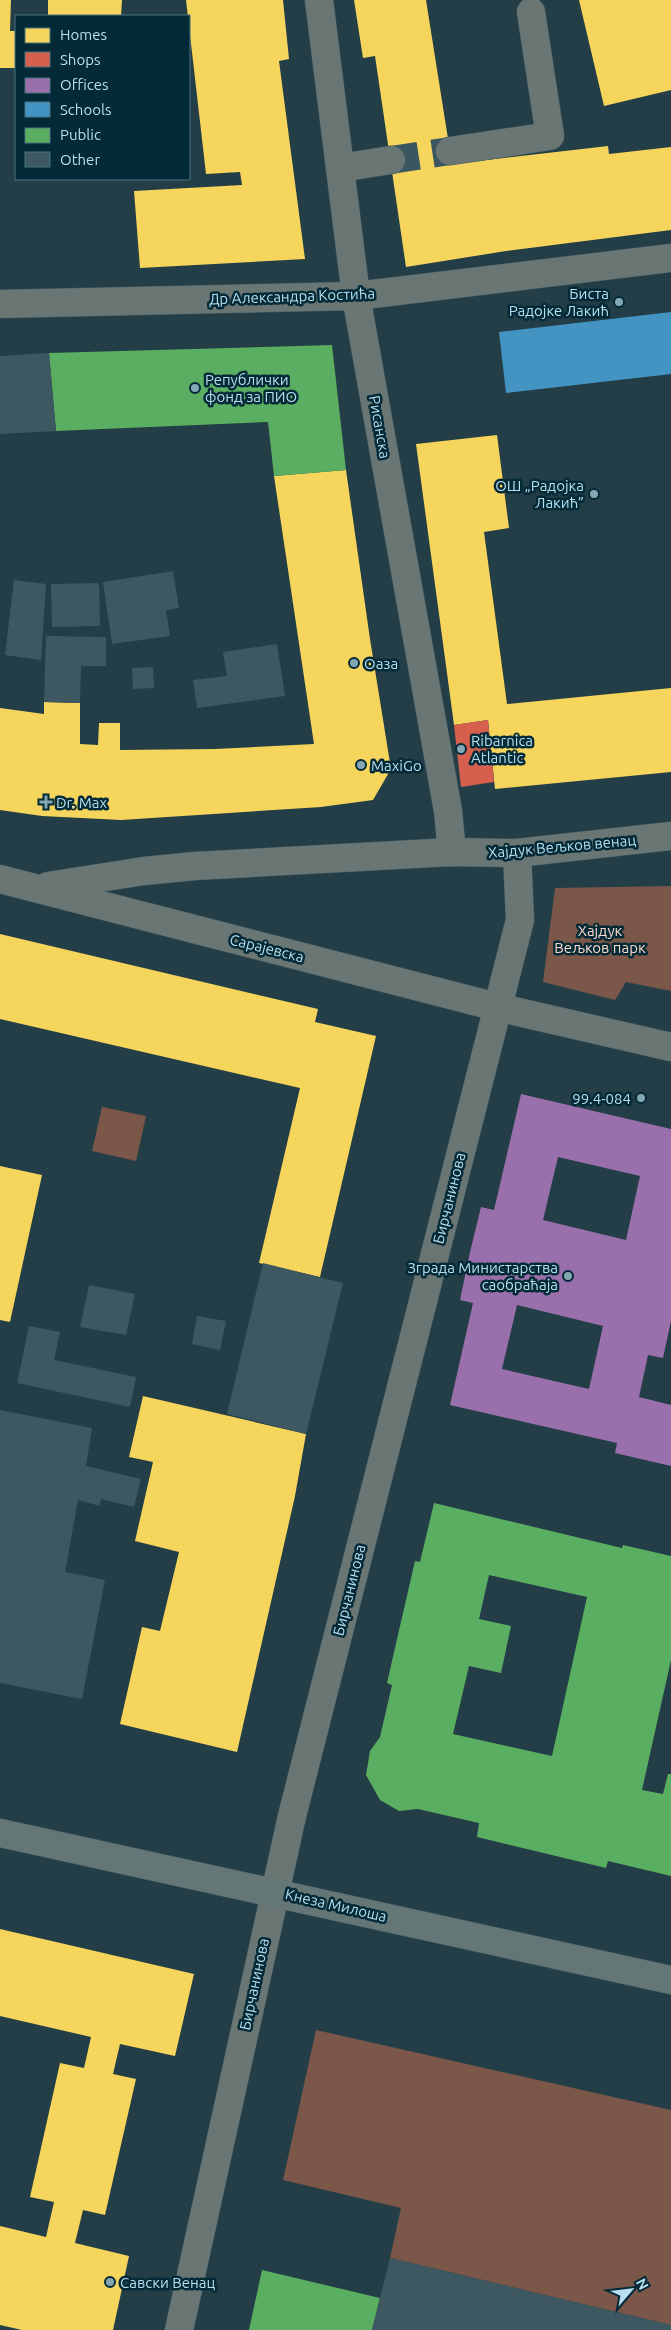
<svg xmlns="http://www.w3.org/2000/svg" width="671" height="2330" font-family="Ubuntu,sans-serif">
  <rect width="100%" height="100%" fill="#243e47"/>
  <g fill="#7a5748">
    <polygon points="671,886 671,991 626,982 615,1000 543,982 555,888"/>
    <polygon points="102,1107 146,1116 136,1161 92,1151"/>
    <polygon points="316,2030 671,2110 671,2325 390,2258 401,2208 283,2180"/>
  </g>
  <g fill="#f6d55c">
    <polygon points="0,0 11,0 10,31 16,31 16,68 0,68"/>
    <polygon points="48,0 122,0 121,16 48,16"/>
    <polygon points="186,0 283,0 289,59 279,61 305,259 140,268 134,191 242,185 240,172 206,174"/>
    <polygon points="354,0 426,0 452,164 608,146 609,154 671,147 671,230 506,251 406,267 375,56 363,58"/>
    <polygon points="579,0 671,0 671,90 604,106"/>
    <polygon points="497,435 509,528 484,532 507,704 671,688 671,772 495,789 488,720 454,725 416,444"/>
    <polygon points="346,470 370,639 391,769 373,800 321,807 121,820 42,816 0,810 0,708 44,714 44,702 80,703 80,744 98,745 99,723 120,723 120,750 215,749 314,744 274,476"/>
    <polygon points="0,934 318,1009 315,1022 376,1036 320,1277 259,1263 300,1088 0,1019"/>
    <polygon points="0,1166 42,1175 10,1322 0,1320"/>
    <polygon points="143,1396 306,1434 295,1496 237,1752 120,1724 142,1627 160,1631 179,1552 135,1541 153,1462 129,1457"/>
    <polygon points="0,1929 194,1974 175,2056 120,2044 113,2074 136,2079 105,2215 83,2210 75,2243 129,2256 113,2330 22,2330 0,2325 0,2226 46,2237 54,2202 30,2197 60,2063 84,2068 91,2037 0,2016"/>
  </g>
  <polygon fill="#d6604d" points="488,720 494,782 461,787 454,725"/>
  <path fill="#9970ab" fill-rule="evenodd" d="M521,1094l150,35v192l-8,37 -15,-3 -9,42 32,8v61l-56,-13 2,-10 -167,-38 23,-102 -13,-3 10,-48 11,-45 13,3zM558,1157l82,19 -14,64 -83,-20zM517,1305l86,21 -14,63 -87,-20z"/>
  <polygon fill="#4393c3" points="671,312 671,374 506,393 499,332"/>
  <g fill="#5aae61" fill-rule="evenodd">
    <polygon points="332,345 346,470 274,476 268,422 56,431 49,353"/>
    <path d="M434,1503l188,45 1,-3 48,11v104l-29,130 21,4 5,-20h3v102l-63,-15 -2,7 -129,-31 2,-14 -61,-14 -19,2 -19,-11 -14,-25 4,-24 10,-14 12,-52 -5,-2 13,-57 15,-65 5,1zM489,1575l98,22 -35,159 -99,-22 16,-68 32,7 10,-47 -32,-7z"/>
    <polygon points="262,2270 380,2298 372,2330 249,2330"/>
  </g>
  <g fill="#3e5861">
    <polygon points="49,353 56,431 0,434 0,356"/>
    <polygon points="173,571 179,608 166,610 170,636 112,644 103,582"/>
    <polygon points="14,580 46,584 41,660 5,655"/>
    <polygon points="99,583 100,626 52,627 51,584"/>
    <polygon points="46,636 106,637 106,666 81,666 80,703 44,702"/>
    <polygon points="277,644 285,696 197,708 193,680 227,676 223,652"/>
    <polygon points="153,667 154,688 133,689 132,668"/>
    <polygon points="263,1263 343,1283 306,1434 227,1414"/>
    <polygon points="89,1285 135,1294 126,1335 80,1327"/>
    <polygon points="197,1316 226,1321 220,1350 192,1344"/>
    <polygon points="29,1326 60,1332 54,1360 136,1377 130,1407 17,1383"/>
    <polygon points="0,1410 92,1428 86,1466 141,1479 134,1507 101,1499 100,1506 78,1500 65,1572 105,1580 82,1699 0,1683"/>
    <polygon points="390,2258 671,2325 671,2330 372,2330"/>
  </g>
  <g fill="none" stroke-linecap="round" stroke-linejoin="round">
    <polyline stroke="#3a5660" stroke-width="28" stroke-dasharray="28 14" stroke-linecap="butt" points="391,160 450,151"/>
    <defs>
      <g id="minor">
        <polyline points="319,0 356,296 448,811 452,852"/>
        <polyline points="450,151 550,136 531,12"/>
        <polyline points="340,168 391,160"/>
        <polyline points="0,304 356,296 671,258"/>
        <polyline points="0,879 497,1007 671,1047"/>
        <polyline points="48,886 144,871 195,866 452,852 517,853 671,836"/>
        <polyline points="179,2330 292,1816 520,920 517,853"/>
      </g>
      <polyline id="major" points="0,1833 671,1980"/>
    </defs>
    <use href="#minor" stroke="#445d66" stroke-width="29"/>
    <use href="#major" stroke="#445d66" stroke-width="29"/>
    <use href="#minor" stroke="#6a7673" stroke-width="28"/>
    <use href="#major" stroke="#647676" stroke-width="28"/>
  </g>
  <g fill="#84a7b4" stroke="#032a36" stroke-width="2">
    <circle cx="619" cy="302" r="5"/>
    <circle cx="195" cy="388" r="5"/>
    <circle cx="594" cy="494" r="5"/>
    <circle cx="354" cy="663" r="5"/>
    <circle cx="461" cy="749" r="5"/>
    <circle cx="361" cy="765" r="5"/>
    <path d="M43.5 794.5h5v5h5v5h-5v5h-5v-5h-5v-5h5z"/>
    <circle cx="641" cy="1098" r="5"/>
    <circle cx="568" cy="1276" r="5"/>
    <circle cx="110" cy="2282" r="5"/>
  </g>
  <g text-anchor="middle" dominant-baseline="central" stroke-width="5" stroke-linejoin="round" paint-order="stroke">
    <g font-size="15" fill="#b7dfef" stroke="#032a36" text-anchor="start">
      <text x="609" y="293" text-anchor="end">Биста<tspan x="609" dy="17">Радојке Лакић</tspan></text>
      <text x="205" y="379">Републички<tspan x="205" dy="17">фонд за ПИО</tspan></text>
      <text x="584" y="485" text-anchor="end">ОШ „Радојка<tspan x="584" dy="17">Лакић”</tspan></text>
      <text x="364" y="663">Оаза</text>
      <text x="471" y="740">Ribarnica<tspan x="471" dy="17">Atlantic</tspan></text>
      <text x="371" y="765">MaxiGo</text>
      <text x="56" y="802">Dr. Max</text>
      <text x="631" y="1098" text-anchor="end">99.4-084</text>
      <text x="558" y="1267" text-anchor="end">Зграда Министарства<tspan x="558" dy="17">саобраћаја</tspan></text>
      <text x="120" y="2282">Савски Венац</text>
    </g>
    <g font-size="15" fill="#b7dfef" stroke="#032a36">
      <text transform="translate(292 296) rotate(-2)">Др Александра Костића</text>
      <text transform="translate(380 427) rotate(80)">Рисанска</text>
      <text transform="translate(562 846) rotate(-5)">Хајдук Вељков венац</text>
      <text transform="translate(267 948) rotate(14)">Сарајевска</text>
      <text transform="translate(449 1198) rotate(-76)">Бирчанинова</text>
      <text transform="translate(349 1590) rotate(-76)">Бирчанинова</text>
      <text transform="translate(336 1905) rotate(13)">Кнеза Милоша</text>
      <text transform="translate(254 1984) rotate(-78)">Бирчанинова</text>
    </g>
    <g font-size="15" fill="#fcd8c9" stroke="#032a36">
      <text x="600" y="930">Хајдук<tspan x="600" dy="17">Вељков парк</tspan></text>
    </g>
  </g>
  <rect x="15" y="15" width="175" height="165" fill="#032a36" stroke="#4b7280"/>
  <rect x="25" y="28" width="25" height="15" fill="#f6d55c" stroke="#4b7280"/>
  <text x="60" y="40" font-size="15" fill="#b7dfef">Homes</text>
  <rect x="25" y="52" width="25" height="15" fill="#d6604d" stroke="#4b7280"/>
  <text x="60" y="65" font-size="15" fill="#b7dfef">Shops</text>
  <rect x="25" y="78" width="25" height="15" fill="#9970ab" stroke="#4b7280"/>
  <text x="60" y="90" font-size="15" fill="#b7dfef">Offices</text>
  <rect x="25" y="102" width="25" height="15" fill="#4393c3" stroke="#4b7280"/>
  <text x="60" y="115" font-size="15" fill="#b7dfef">Schools</text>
  <rect x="25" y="128" width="25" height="15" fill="#5aae61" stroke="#4b7280"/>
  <text x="60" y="140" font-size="15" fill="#b7dfef">Public</text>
  <rect x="25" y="152" width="25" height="15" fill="#3e5861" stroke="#4b7280"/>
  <text x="60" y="165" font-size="15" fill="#b7dfef">Other</text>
  <g transform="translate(631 2290) rotate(62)" stroke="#032a36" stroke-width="4" paint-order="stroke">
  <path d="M0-4L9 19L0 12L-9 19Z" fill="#b7dfef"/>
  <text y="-8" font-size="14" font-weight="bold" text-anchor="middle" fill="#b7dfef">N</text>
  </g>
</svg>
